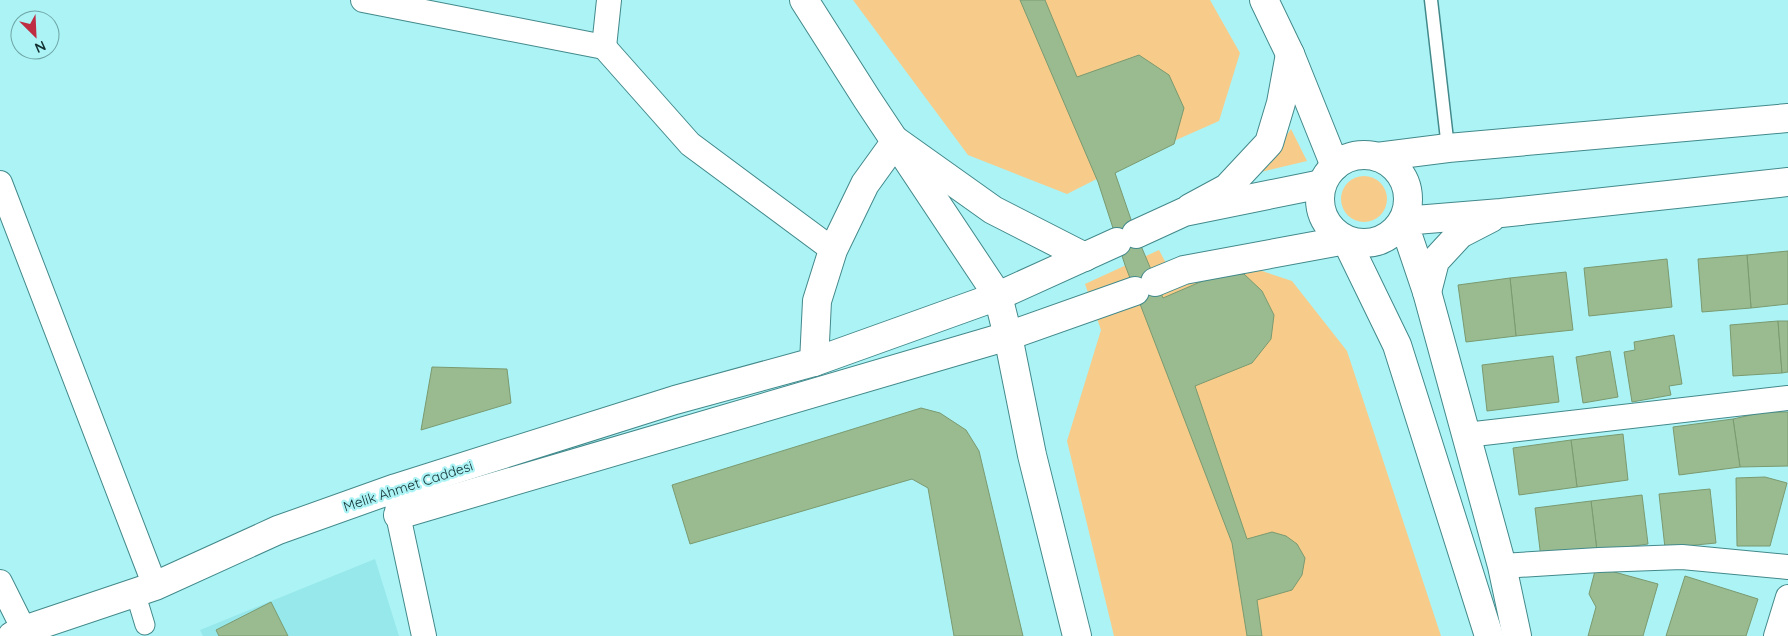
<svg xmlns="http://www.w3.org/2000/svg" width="1788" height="636" font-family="Quicksand,sans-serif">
  <rect width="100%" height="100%" fill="#acf3f5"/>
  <polygon fill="#96e8eb" points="375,559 399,636 203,636 200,630"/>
  <g fill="#f7cc8a">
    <polygon points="853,0 1210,0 1240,53 1219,121 1158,148 1067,194 968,155"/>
    <polygon points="1291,129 1307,161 1261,172"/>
    <circle cx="1364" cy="199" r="23"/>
    <polygon points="1159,250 1167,265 1250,267 1292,281 1347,351 1441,636 1114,636 1067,441 1101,330 1085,284"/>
  </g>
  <g fill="#9abb8f" stroke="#7a9a70">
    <polygon points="1020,0 1045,0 1077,77 1139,55 1169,75 1184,108 1174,144 1115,173 1136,234 1163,298 1214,276 1244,274 1262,291 1274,315 1271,339 1252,363 1195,386 1247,539 1272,532 1286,536 1297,544 1305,558 1302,575 1292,590 1257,600 1262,636 1247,636 1232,543 1125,265 1098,182"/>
    <polygon points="1788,251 1788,304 1751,308 1747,255"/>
    <polygon points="1747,255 1751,308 1702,312 1698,259"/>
    <polygon points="1667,259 1672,307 1589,316 1584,268"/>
    <polygon points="1566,272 1573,330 1516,336 1510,278"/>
    <polygon points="1510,278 1516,336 1466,342 1458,285"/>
    <polygon points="1778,321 1782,373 1733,376 1730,325"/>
    <polygon points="1778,321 1788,321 1788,372 1782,373"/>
    <polygon points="1674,335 1682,384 1669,386 1671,395 1632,402 1624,352 1635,350 1634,342"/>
    <polygon points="1610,351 1618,397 1583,403 1576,357"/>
    <polygon points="1553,356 1559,402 1487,411 1482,365"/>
    <polygon points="432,367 507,369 511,403 421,430"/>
    <polygon points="921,408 940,413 966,430 979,451 1023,636 954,636 928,488 912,479 690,544 672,485"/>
    <polygon points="1764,412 1788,412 1788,466 1740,467 1733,419"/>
    <polygon points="1733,419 1740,467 1679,475 1673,427"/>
    <polygon points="1623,434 1628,480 1577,487 1571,440"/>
    <polygon points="1571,440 1577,487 1519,495 1513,448"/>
    <polygon points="1765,477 1787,483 1770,546 1737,546 1736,478"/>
    <polygon points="1710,489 1716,543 1665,548 1659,494"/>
    <polygon points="1642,495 1648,544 1597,551 1591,501"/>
    <polygon points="1591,501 1597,551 1541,558 1535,508"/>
    <polygon points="1596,567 1658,584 1643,636 1588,636 1596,607 1589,594"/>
    <polygon points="1685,576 1758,599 1746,636 1666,636"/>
    <polygon points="271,602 288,636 219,636 216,630"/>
  </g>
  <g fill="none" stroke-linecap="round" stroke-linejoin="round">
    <defs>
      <polyline id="service" points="1431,0 1448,148"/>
      <polyline id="pedestrian" points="135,592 145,625"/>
      <g id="minor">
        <polyline points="363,0 604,47 690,144 833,250"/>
        <polyline points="604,47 609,0"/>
        <polyline points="0,183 155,586"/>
        <polyline points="1466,435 1788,398"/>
        <polyline points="397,496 398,515 424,636"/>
        <polyline points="1502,566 1599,560 1682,557 1788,567"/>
        <polyline points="0,582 24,630"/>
        <polyline points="1776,636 1788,597"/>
      </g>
      <g id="tertiary">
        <polyline points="804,0 867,99 998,296 1008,336 1032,455 1077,636"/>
        <polyline points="1264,0 1290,54 1335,166"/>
        <polyline points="1190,208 1227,188 1269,143 1281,103 1290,54"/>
        <polyline points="12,636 24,630 155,586 278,530 396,488 675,400 814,362 817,301 833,250 865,184 896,141 993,210 1085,257"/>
      </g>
      <g id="secondary">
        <circle cx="1364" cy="199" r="44"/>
        <polyline points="1377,157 1448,148 1788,118"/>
        <polyline points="1136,234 1184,212 1322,184"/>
        <polyline points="1155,282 1184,270 1346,240 1397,345 1489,636"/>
        <polyline points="1427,292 1435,261 1460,234 1491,218"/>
        <polyline points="814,362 998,296 1117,242"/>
        <polyline points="398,515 1008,336 1135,291"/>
        <polyline points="1517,636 1502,566 1427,292 1403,221 1501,213 1788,182"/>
      </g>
    </defs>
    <use href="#service" stroke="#42898b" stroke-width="15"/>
    <use href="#pedestrian" stroke="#42898b" stroke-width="21"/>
    <use href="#minor" stroke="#42898b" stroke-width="26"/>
    <use href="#tertiary" stroke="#42898b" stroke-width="30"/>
    <use href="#secondary" stroke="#42898b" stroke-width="30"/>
    <use href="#service" stroke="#fff" stroke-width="12"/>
    <use href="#pedestrian" stroke="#fff" stroke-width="19"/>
    <use href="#minor" stroke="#fff" stroke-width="24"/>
    <use href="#tertiary" stroke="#fff" stroke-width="28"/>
    <use href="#secondary" stroke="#fff" stroke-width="28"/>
  </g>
  <g text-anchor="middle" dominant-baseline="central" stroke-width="4.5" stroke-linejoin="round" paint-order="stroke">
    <g font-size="14" fill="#112f30" stroke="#acf3f5">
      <text transform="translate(408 486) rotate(-18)">Melik Ahmet Caddesi</text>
    </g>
  </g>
  <g transform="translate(35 35) rotate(156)"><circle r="24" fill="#acf3f5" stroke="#6ea5a6"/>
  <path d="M0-4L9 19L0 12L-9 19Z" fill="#be2d42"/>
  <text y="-8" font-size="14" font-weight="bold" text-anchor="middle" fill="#112f30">N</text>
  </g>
</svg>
